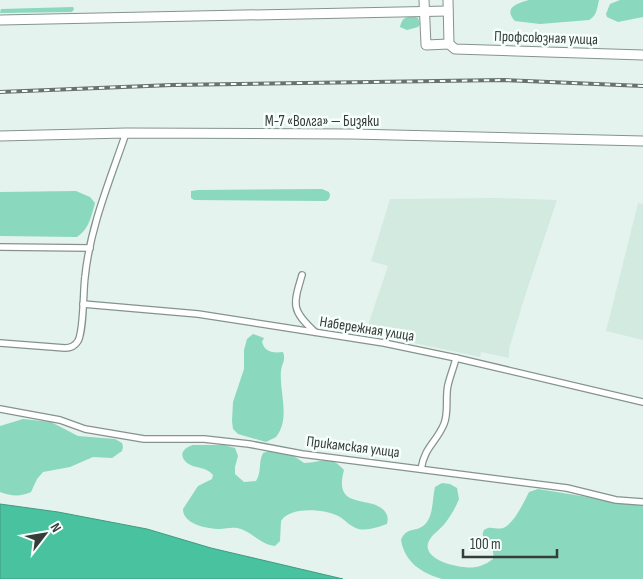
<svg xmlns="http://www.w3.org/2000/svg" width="643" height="579" font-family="'Sofia Sans Condensed',sans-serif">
  <rect width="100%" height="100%" fill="#e4f3ed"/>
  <g fill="#d3eae1">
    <polygon points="497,198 557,200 525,296 509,349 509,358 481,352 480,357 405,341 367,328 388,266 371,261 390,199"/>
    <polygon points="638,203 643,204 643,340 606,331"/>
  </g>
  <g fill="#8ad8bd">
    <path d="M529,0h70c-2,8 -2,16 -10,20l-49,4 -25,-3c-13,-14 4,-18 14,-21z"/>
    <polygon points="620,0 643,0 643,17 618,22 607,17 606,14 610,4"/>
    <polygon points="73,7 74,9 72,12 0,13 1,9"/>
    <path d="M414,16l4,2 2,6 -2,3 -11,3 -7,-3c2,-9 5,-10 14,-11z"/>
    <polygon points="322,189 329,192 330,195 329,199 326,201 194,200 191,198 191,191 198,190"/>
    <path d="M76,191l14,6 5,6c-4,14 -6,26 -18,34l-77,-1v-44z"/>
    <path d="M253,334l11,4 -2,4c3,11 12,11 21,10 3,8 -1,11 -2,19 -2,21 10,47 -5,66l-10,5 -28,-8 -5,-5 -1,-8 1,-19 11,-33v-19l3,-11z"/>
    <path d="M23,419l28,3 27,14 37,3 7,4 1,4 -1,4 -10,7 -19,-1 -23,10 -27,5 -6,7 -6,13c-11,5 -20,4 -31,0v-66z"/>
    <path d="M193,445h31l11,3 3,8 -3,11v7l9,8 12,-1c6,-9 2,-18 7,-28 15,-6 29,1 41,10 19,0 24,-10 40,7 -12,43 30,23 42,43 2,4 2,6 1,11 -8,3 -23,8 -31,4 -6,-2 -11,-8 -16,-11 -14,-8 -50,-11 -59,4l-1,20 -5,5c-14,-1 -22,-13 -34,-17 -7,-3 -17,0 -24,0 -12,-1 -34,-5 -34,-20l15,-23 14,-7 1,-4c-7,-9 -18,-6 -26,-12 -9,-8 -4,-15 6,-18z"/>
    <path d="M442,483l8,1 7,4 2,11c-3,8 -8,16 -13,23 -5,7 -12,11 -16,17 -10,16 14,25 27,27 15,3 24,2 36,-7 3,-18 -15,-18 -9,-29 6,-5 12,0 19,-2 11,-4 21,-26 26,-36l9,-3 105,17v73h-201c-20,-6 -37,-16 -41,-39 5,-13 14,-8 22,-14 11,-8 9,-27 12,-39z"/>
  </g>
  <polygon fill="#48c29f" stroke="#429a80" points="0,504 58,512 147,529 211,548 343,579 0,579"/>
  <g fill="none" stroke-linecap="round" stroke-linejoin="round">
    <defs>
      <g id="street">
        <polyline points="0,247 90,248"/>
        <path d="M302,275c-9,30 -11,35 13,57"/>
        <polyline points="83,304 198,314 384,343 456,358 643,402"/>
        <path d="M0,343l65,5c5,0 10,-2 13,-7 6,-11 5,-50 7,-64 5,-50 25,-97 41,-144"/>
        <polyline points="0,409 60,420 85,429 144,439 204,439 249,444 302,454 567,488 616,500 643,502"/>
        <path d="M421,469c4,-23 15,-26 23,-45 5,-12 1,-27 4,-39 2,-9 6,-18 8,-27"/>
      </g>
      <g id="secondary">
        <polyline points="424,0 426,45 449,44"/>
        <polyline points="448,0 449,44"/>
        <polyline points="0,20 448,11"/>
        <polyline points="449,44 455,49 643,55"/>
        <polyline points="0,136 126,133 352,134 643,141"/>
      </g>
    </defs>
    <use href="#street" stroke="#85938d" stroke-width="8"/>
    <use href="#secondary" stroke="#85938d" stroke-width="11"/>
    <use href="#street" stroke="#fff" stroke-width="5.5"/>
    <use href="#secondary" stroke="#fff" stroke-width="9"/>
    <defs>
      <polyline id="rail" points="0,92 172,85 504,80 643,86"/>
    </defs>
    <use href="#rail" stroke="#68716d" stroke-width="4"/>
    <use href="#rail" stroke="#f6fffb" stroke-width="2" stroke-dasharray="5.5" stroke-linecap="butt"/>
  </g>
  <g text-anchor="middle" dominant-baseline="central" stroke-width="5" stroke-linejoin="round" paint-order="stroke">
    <g font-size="15" fill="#353c39" stroke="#f6fffb">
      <text transform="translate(546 38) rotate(2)">Профсоюзная улица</text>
      <text x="322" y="121">М-7 «Волга» — Бизяки</text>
      <text transform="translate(367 329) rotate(9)">Набережная улица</text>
      <text transform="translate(353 447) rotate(7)">Прикамская улица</text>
    </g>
  </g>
  <g transform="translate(45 534) rotate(59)" stroke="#f6fffb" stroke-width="4" paint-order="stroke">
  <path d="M0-4L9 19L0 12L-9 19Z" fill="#353c39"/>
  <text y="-8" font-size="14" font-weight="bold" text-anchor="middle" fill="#353c39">N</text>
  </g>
  <path d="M463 549v8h94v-8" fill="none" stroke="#353c39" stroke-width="2.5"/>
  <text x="470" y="549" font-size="15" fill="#353c39" stroke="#f6fffb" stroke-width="4" paint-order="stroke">100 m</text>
</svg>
